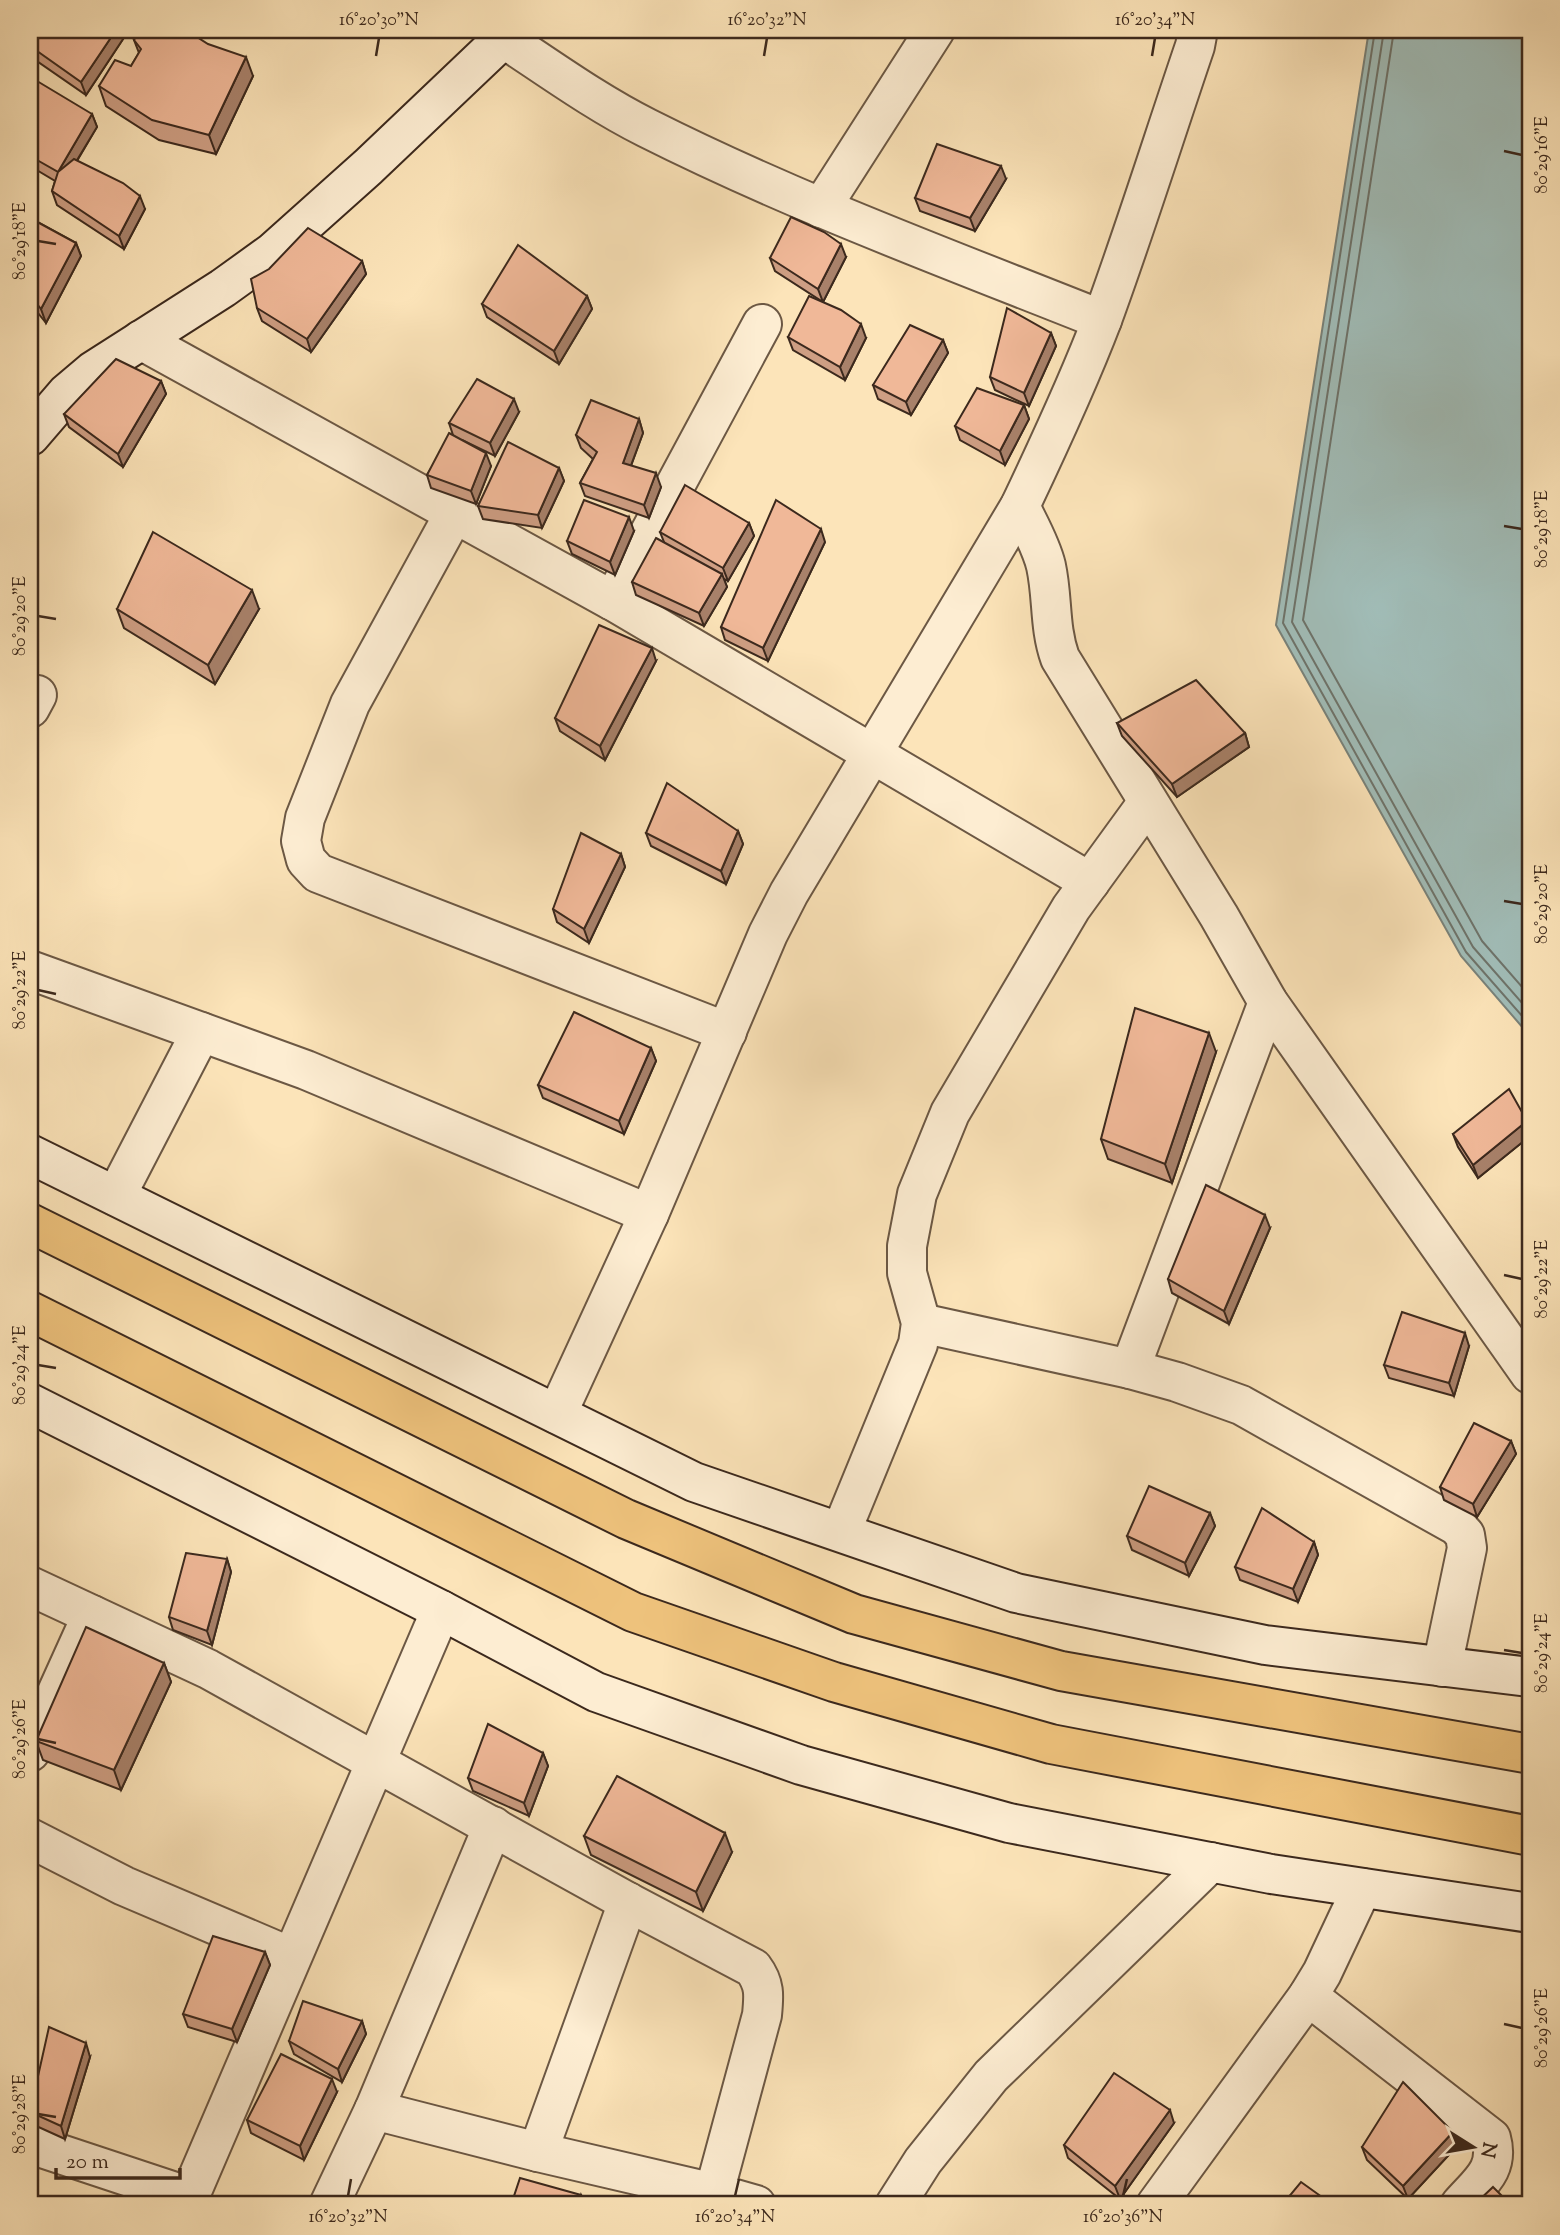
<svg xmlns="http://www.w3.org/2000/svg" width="1560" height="2235" font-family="'Sorts Mill Goudy',serif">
  <rect width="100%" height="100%" fill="#fce4b9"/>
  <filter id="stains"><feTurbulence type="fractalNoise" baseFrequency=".00286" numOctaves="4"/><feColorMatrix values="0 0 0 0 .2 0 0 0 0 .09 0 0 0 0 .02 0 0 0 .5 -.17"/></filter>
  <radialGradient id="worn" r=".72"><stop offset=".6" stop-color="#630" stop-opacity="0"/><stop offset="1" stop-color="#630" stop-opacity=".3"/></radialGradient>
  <polygon fill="#a1bdb8" stroke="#79827a" stroke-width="2" points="1369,30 1530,30 1530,1036 1461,956 1276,625"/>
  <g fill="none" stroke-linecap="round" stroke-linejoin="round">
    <g stroke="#6e736a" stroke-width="2">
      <polyline points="1375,30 1283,623 1466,952 1530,1025"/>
      <polyline points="1384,30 1292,622 1473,947 1530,1012"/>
      <polyline points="1394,30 1303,620 1482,941 1530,996"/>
    </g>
    <defs>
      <g id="street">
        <path d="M503,38c47,31 94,65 144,90 147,74 302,131 455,192"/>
        <polyline points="821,208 935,30"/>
        <polyline points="141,340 613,601 1090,882"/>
        <path d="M1020,506c9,19 21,39 26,60 7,32 3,61 14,92l159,258 49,86 262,372"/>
        <polyline points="454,514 350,704 305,818 301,841 306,860 318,873 727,1032"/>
        <polyline points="613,601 762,324"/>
        <polyline points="30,708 37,695"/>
        <polyline points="30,970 306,1070 649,1214"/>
        <polyline points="116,1196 201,1032"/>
        <polyline points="921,1323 1130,1369 1177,1382 1241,1405 1457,1526 1465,1535 1467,1548 1442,1667"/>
        <polyline points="1130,1369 1268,1002"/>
        <path d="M557,1414l92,-200 119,-280 21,-41 231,-387c29,-61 58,-123 82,-186 33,-90 62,-183 93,-274l3,-16"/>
        <polyline points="841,1532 918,1344 921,1323 907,1273 907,1246 917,1194 950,1113 1071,908 1148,802"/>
        <path d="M30,1586l178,83 420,233 125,66c12,16 11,27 9,47l-48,178"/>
        <polyline points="30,1752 92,1615"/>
        <polyline points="30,1838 124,1886 291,1957"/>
        <path d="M1308,1996l183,142c9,32 -12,45 -31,67"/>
        <polyline points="374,2110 538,2152 714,2193 756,2205"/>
        <polyline points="30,2144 190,2197"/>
        <polyline points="538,2152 628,1902"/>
        <polyline points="186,2205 441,1610"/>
        <polyline points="329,2205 374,2110 493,1826"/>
        <polyline points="895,2205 923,2161 991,2076 1211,1862"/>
        <polyline points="1156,2205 1308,1996 1322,1973 1362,1888"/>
      </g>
      <g id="secondary">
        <polyline points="30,436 67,393 93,371 223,288 273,252 368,167 512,30"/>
        <polyline points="30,1154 694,1482 1016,1593 1265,1645 1530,1677"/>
        <polyline points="30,1403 441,1610 596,1692 801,1765 1009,1823 1271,1874 1530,1913"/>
      </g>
      <g id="highway">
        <polyline points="30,1223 626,1519 854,1614 1061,1671 1530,1754"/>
        <polyline points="30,1311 633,1612 834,1682 1051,1744 1530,1836"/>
      </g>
    </defs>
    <use href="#street" stroke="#6c5844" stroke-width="42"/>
    <use href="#secondary" stroke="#3c291d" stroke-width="42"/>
    <use href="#highway" stroke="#3c291d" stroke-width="42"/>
    <use href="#street" stroke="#fdedd2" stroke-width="38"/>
    <use href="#secondary" stroke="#fdedd2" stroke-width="38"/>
    <use href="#highway" stroke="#eec27c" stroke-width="38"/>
  </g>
  <g fill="#ce9e83" stroke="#3c291d" stroke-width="2">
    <polygon points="129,30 86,95 34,59 30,47 30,45"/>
    <polygon points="134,40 253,76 216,154 159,140 106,106 99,86 131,66 139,53"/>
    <polygon points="92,114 97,127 77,161 145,209 124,249 57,205 52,191 55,181 30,166 30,118"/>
    <polygon points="1006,179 975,231 920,211 915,198"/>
    <polygon points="30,218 76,243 81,256 46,323 30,303"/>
    <polygon points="846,257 823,302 775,271 770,258"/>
    <polygon points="362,261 366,274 311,352 262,321 257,308"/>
    <polygon points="587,296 592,309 559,364 487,317 482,304"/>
    <polygon points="1051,333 1056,346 1029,406 995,390 990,377"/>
    <polygon points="788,337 866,338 845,380 793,350"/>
    <polygon points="943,340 948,353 911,415 878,399 873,385"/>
    <polygon points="161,381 166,394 123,467 69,427 64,414"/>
    <polygon points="1024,405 1029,419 1005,465 960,440 955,426"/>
    <polygon points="519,412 495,456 462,440 491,466 476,504 431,488 427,475 453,435 449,423"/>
    <polygon points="639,419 643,433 631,466 661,487 649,518 585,496 580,483 593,459 581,448 576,435"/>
    <polygon points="559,468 564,481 542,528 483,519 478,506"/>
    <polygon points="749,523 754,536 728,581 724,579 727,587 704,626 636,595 632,582 664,542 660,532"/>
    <polygon points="634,531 615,575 572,554 567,541"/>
    <polygon points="825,542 768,661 725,640 721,627"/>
    <polygon points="117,609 259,609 215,684 124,628"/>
    <polygon points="656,661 605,760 560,731 555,718"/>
    <polygon points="1117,723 1245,733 1249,747 1177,797 1122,736"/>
    <polygon points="738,831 743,844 726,884 651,846 646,833"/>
    <polygon points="621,854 625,867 589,943 557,922 553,909"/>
    <polygon points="651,1048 656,1061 624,1134 543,1098 538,1085"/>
    <polygon points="1216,1052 1172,1183 1108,1159 1101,1139"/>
    <polygon points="1527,1121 1530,1130 1530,1136 1478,1178 1458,1147 1453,1134"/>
    <polygon points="1270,1228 1229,1324 1172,1293 1168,1279"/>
    <polygon points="1469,1346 1454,1396 1389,1378 1384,1365"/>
    <polygon points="1511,1441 1516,1454 1477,1517 1444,1500 1440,1487"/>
    <polygon points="1210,1513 1215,1526 1189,1576 1132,1550 1127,1536"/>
    <polygon points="1314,1542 1318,1555 1298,1602 1240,1580 1235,1567"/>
    <polygon points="227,1559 231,1572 212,1645 173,1630 169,1617"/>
    <polygon points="164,1663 171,1682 121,1790 43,1760 36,1741"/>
    <polygon points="543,1753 548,1766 529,1816 473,1791 468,1778"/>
    <polygon points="584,1836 732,1852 703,1911 591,1855"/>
    <polygon points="265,1952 270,1965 237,2042 188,2027 183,2014"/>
    <polygon points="362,2021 366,2034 342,2082 294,2054 289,2041"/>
    <polygon points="90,2057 65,2139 34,2125 30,2114 30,2109"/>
    <polygon points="337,2092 304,2160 251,2133 247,2120"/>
    <polygon points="1174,2123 1120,2199 1068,2158 1064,2145"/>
    <polygon points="1453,2132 1458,2145 1408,2199 1367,2160 1362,2147"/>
  </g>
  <g fill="#a8816a" stroke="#3c291d" stroke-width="2">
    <polygon points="30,30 38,30 30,43"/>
    <polygon points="116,30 129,30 86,95 81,82"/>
    <polygon points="246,57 253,76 216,154 209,135"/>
    <polygon points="92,114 97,127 62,185 58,172"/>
    <polygon points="1001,166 1006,179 975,231 970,218"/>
    <polygon points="140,196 145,209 124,249 119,236"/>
    <polygon points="76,243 81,256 46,323 41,309"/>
    <polygon points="841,244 846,257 823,302 818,289"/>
    <polygon points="362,261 366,274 311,352 307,339"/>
    <polygon points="587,296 592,309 559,364 554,351"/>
    <polygon points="861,324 866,338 845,380 840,367"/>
    <polygon points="1051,333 1056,346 1029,406 1024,393"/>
    <polygon points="943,340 948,353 911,415 906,402"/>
    <polygon points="161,381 166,394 123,467 118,454"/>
    <polygon points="514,399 519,412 495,456 490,443"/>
    <polygon points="1024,405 1029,419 1005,465 1000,451"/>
    <polygon points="639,419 643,433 627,476 623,463"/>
    <polygon points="486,453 491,466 476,504 471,491"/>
    <polygon points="559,468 564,481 542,528 538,515"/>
    <polygon points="656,473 661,487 649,518 644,505"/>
    <polygon points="629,517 634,531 615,575 610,562"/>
    <polygon points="749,523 754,536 728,581 723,568"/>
    <polygon points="821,529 825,542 768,661 763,648"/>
    <polygon points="722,574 727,587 704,626 699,613"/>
    <polygon points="252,590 259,609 215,684 208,665"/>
    <polygon points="652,648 656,661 605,760 600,746"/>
    <polygon points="1245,733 1249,747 1177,797 1172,784"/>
    <polygon points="738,831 743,844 726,884 721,871"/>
    <polygon points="621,854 625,867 589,943 584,929"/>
    <polygon points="1209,1033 1216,1052 1172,1183 1165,1164"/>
    <polygon points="651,1048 656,1061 624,1134 619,1121"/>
    <polygon points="1527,1121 1530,1130 1530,1136 1478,1178 1473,1165"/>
    <polygon points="1265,1215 1270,1228 1229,1324 1224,1311"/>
    <polygon points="1465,1333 1469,1346 1454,1396 1449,1383"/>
    <polygon points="1511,1441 1516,1454 1477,1517 1473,1504"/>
    <polygon points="1210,1513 1215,1526 1189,1576 1185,1563"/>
    <polygon points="1314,1542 1318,1555 1298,1602 1293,1589"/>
    <polygon points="227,1559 231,1572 212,1645 207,1631"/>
    <polygon points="164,1663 171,1682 121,1790 114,1770"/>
    <polygon points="543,1753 548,1766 529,1816 524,1803"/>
    <polygon points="725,1833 732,1852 703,1911 696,1892"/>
    <polygon points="265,1952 270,1965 237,2042 232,2029"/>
    <polygon points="362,2021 366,2034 342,2082 338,2069"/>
    <polygon points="86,2043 90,2057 65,2139 61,2126"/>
    <polygon points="332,2079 337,2092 304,2160 300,2146"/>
    <polygon points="1170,2110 1174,2123 1120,2199 1115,2186"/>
    <polygon points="1453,2132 1458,2145 1408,2199 1403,2186"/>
    <polygon points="581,2195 585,2205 578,2205"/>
  </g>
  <g fill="#f0b898" stroke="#3c291d" stroke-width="2">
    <polygon points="40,30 116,30 81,82 30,46"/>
    <polygon points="140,30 186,30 208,44 246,57 209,135 152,120 99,86 115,60 131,66 141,49 134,40"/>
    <polygon points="37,81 92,114 58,172 74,159 123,183 140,196 119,236 52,191 58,172 30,156 30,118"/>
    <polygon points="937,144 1001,166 970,218 915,198"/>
    <polygon points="791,217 824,232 841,244 818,289 770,258"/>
    <polygon points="30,218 76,243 41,309 30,295"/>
    <polygon points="308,228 362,261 307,339 257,308 251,279 269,269"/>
    <polygon points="518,245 587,296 554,351 482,304"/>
    <polygon points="809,296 841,310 861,324 840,367 788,337"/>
    <polygon points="1007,308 1051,333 1024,393 990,377"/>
    <polygon points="910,325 943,340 906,402 873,385"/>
    <polygon points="116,359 161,381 118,454 64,414"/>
    <polygon points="477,379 514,399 490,443 449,423"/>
    <polygon points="977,388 1024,405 1000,451 955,426"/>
    <polygon points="591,400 639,419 623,463 656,473 644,505 580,483 597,452 576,435"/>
    <polygon points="449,433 486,453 471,491 427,475"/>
    <polygon points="508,442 559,468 538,515 478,506"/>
    <polygon points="685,485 749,523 723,568 660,532"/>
    <polygon points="584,500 629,517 610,562 567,541"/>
    <polygon points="776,500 821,529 763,648 721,627"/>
    <polygon points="153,532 252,590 208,665 117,609"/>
    <polygon points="656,538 722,574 699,613 632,582"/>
    <polygon points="599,625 652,648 600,746 555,718"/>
    <polygon points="1196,680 1245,733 1172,784 1117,723"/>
    <polygon points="667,783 738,831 721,871 646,833"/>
    <polygon points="581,833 621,854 584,929 553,909"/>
    <polygon points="1135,1008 1209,1033 1165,1164 1101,1139"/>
    <polygon points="574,1012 651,1048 619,1121 538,1085"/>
    <polygon points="1509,1089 1527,1121 1473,1165 1453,1134"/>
    <polygon points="1206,1185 1265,1215 1224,1311 1168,1279"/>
    <polygon points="1402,1312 1465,1333 1449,1383 1384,1365"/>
    <polygon points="1474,1423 1511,1441 1473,1504 1440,1487"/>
    <polygon points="1149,1486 1210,1513 1185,1563 1127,1536"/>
    <polygon points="1262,1508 1314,1542 1293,1589 1235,1567"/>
    <polygon points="186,1553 227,1559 207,1631 169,1617"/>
    <polygon points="86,1627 164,1663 114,1770 36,1741"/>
    <polygon points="488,1724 543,1753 524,1803 468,1778"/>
    <polygon points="617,1776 725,1833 696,1892 584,1836"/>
    <polygon points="213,1936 265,1952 232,2029 183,2014"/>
    <polygon points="303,2001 362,2021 338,2069 289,2041"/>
    <polygon points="49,2027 86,2043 61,2126 30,2112"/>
    <polygon points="281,2054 332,2079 300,2146 247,2120"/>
    <polygon points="1114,2073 1170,2110 1115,2186 1064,2145"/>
    <polygon points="1403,2082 1453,2132 1403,2186 1362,2147"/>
    <polygon points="520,2178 581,2195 578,2205 511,2205"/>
    <polygon points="1301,2182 1333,2205 1282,2205"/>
    <polygon points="1493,2187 1511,2205 1474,2205"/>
  </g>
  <path fill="none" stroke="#3c291d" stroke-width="2.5" d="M376,56l3,-18M764,56l3,-18M1152,56l3,-18M1504,151l18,4M38,241l18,3M1504,526l18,3M38,616l18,3M1504,901l18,3M38,990l18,4M1504,1275l18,4M38,1365l18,3M1504,1650l18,3M38,1739l18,4M1504,2024l18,4M38,2114l18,3M348,2196l3,-17M735,2196l4,-17M1123,2196l4,-17"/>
  <rect width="1560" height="2235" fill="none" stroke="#fce4b9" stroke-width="77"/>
  <g transform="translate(1473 2147) rotate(101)" stroke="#fdedd2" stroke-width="5" paint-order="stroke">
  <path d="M0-5L12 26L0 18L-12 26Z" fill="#3c291d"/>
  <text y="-10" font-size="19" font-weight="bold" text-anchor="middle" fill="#3c291d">N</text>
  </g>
  <path d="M56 2168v10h124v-10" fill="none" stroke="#3c291d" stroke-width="3.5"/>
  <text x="66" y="2168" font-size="21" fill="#3c291d" stroke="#fdedd2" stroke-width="5" paint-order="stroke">20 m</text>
  <rect x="38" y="38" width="1484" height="2158" fill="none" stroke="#3c291d" stroke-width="2.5"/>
  <g font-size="18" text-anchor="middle" fill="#3c291d">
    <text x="379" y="25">16°20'30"N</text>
    <text x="767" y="25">16°20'32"N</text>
    <text x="1155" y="25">16°20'34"N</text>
    <text transform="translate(1541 155) rotate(-90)" y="6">80°29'16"E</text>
    <text transform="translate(19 241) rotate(-90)" y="6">80°29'18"E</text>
    <text transform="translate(1541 529) rotate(-90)" y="6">80°29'18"E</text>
    <text transform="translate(19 616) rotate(-90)" y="6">80°29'20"E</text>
    <text transform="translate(1541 904) rotate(-90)" y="6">80°29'20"E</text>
    <text transform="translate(19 990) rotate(-90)" y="6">80°29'22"E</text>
    <text transform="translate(1541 1279) rotate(-90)" y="6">80°29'22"E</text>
    <text transform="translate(19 1365) rotate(-90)" y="6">80°29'24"E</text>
    <text transform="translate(1541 1653) rotate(-90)" y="6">80°29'24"E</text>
    <text transform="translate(19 1739) rotate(-90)" y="6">80°29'26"E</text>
    <text transform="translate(1541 2028) rotate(-90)" y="6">80°29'26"E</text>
    <text transform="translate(19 2114) rotate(-90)" y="6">80°29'28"E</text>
    <text x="348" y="2222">16°20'32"N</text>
    <text x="735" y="2222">16°20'34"N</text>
    <text x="1123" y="2222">16°20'36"N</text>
  </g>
  <rect width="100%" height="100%" filter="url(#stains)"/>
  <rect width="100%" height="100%" fill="url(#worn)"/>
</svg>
